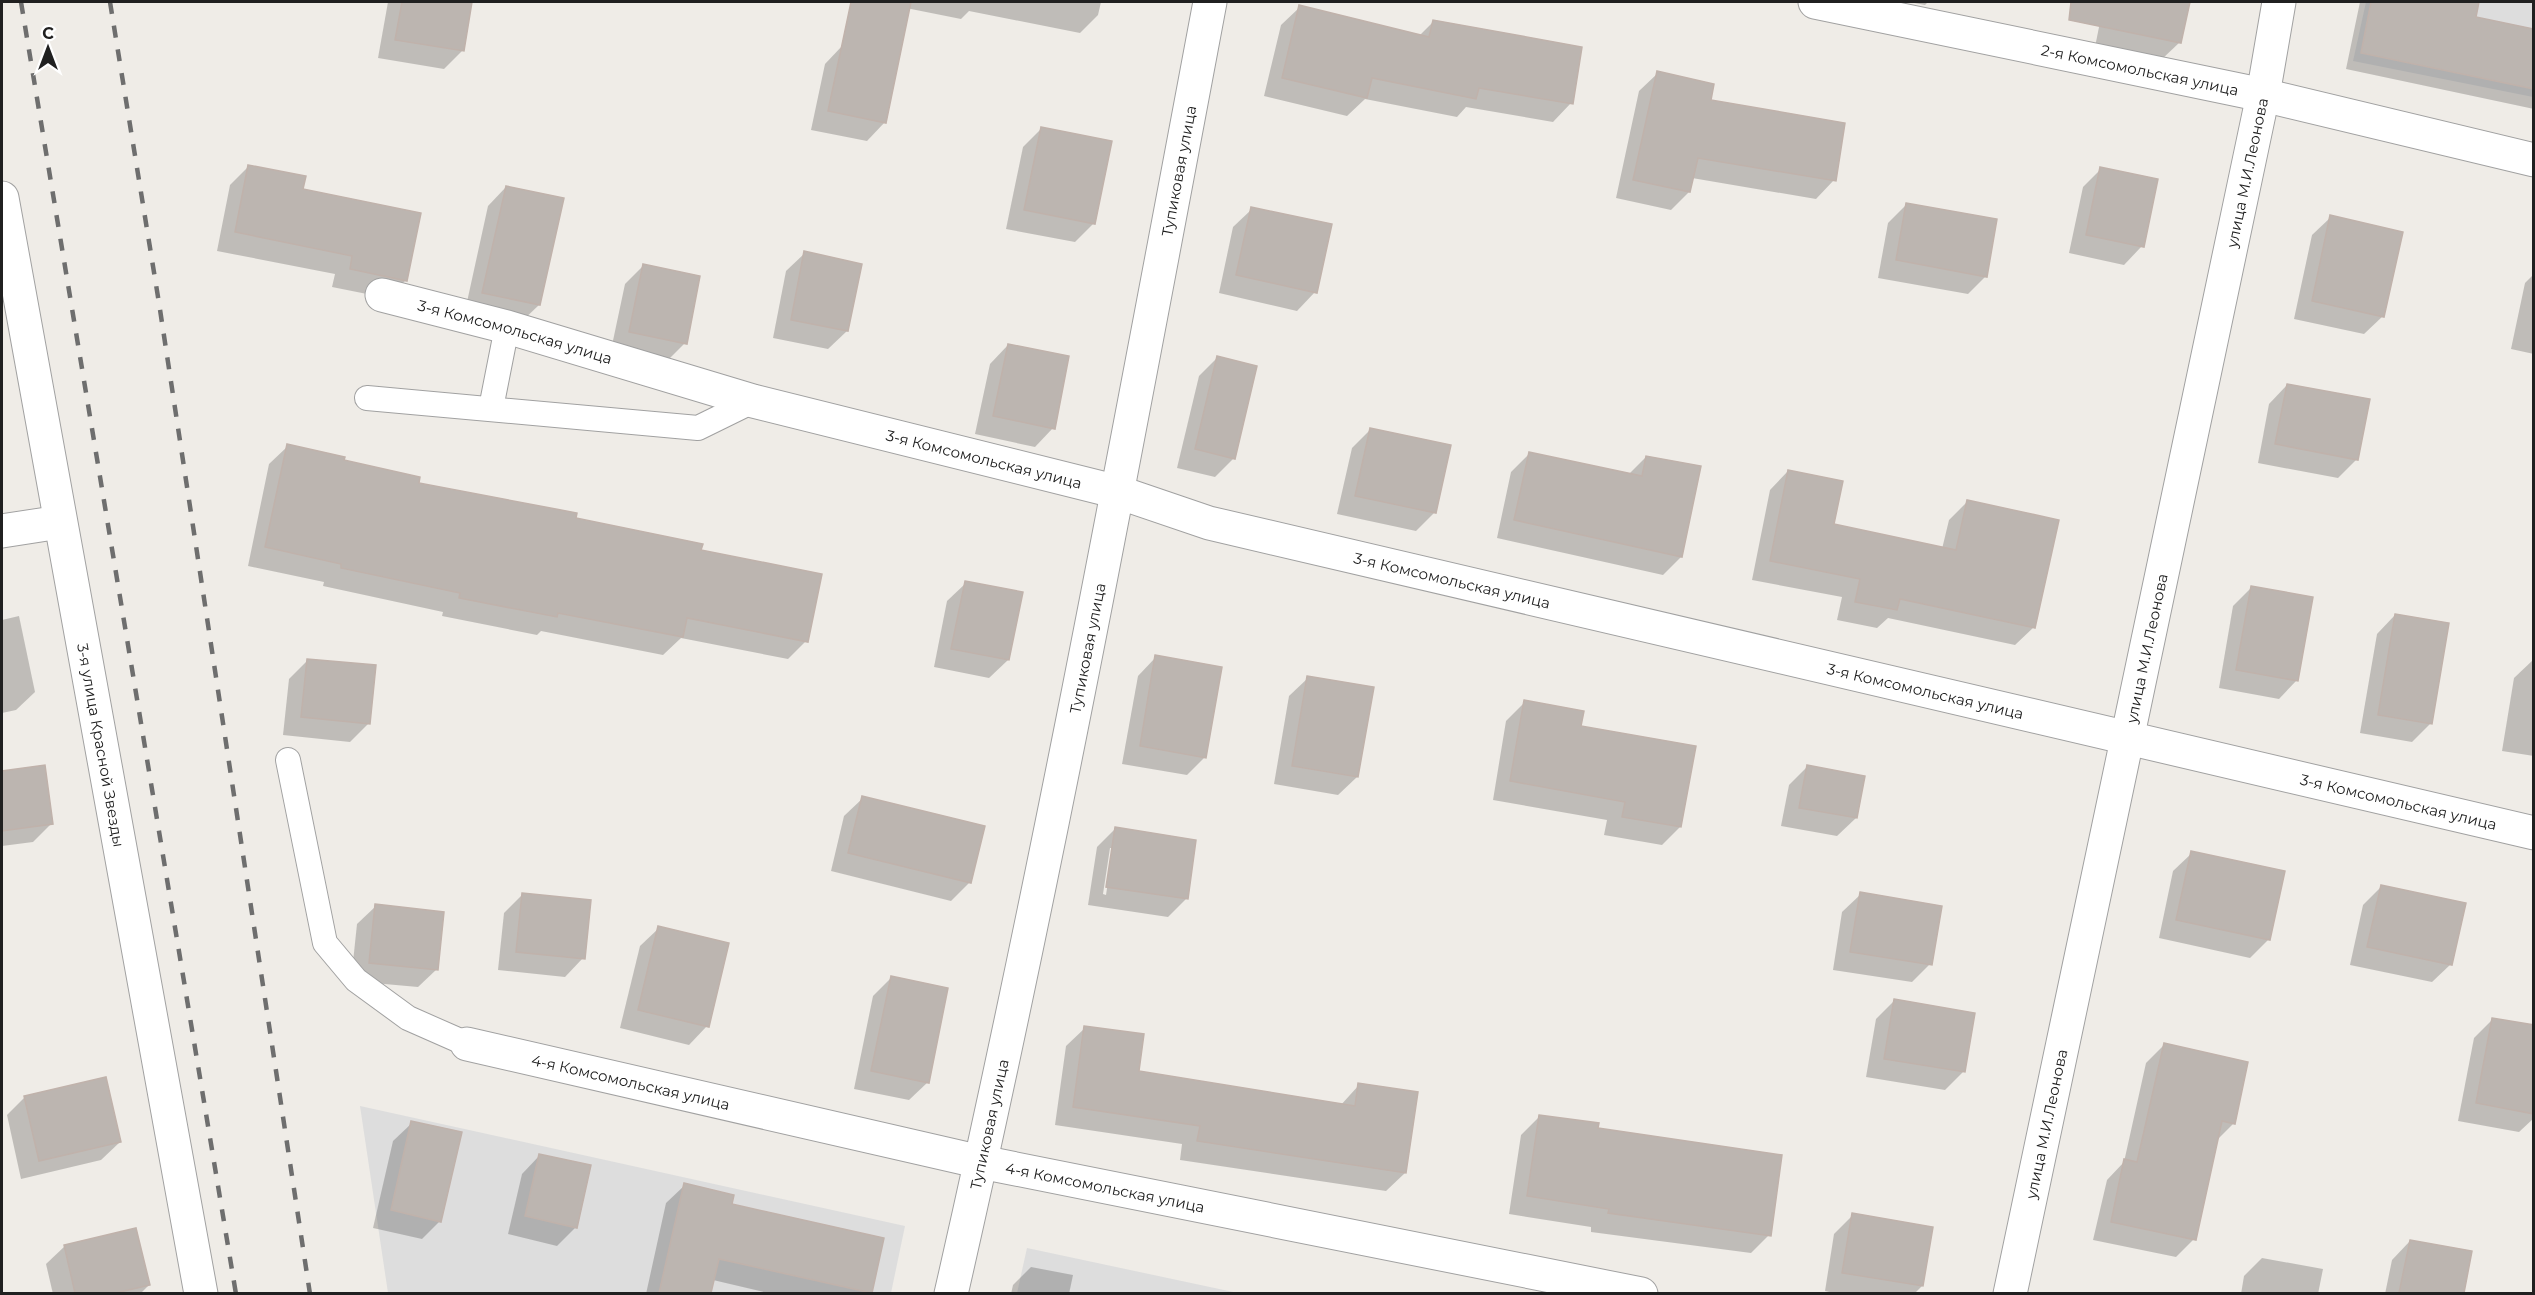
<svg xmlns="http://www.w3.org/2000/svg" width="2535" height="1295" font-family="Montserrat,sans-serif">
  <rect width="100%" height="100%" fill="#efece7"/>
  <g fill="#ddd">
    <polygon points="2366,2 2533,2 2533,97 2353,61"/>
    <polygon points="360,1106 905,1226 891,1293 388,1293"/>
    <polygon points="1027,1248 1238,1293 1017,1293"/>
  </g>
  <g fill="#0003" fill-rule="evenodd">
    <polygon points="388,2 471,2 463,50 444,69 378,58"/>
    <polygon points="907,2 1101,2 1098,15 1080,33 969,11 961,19 906,8"/>
    <polygon points="1909,2 1928,2 1925,5"/>
    <polygon points="2104,2 2188,2 2180,42 2161,60 2095,47"/>
    <polygon points="2360,2 2477,2 2474,18 2534,31 2534,109 2346,69"/>
    <polygon points="1300,7 1419,36 1434,21 1571,103 1553,122 1466,107 1457,117 1365,99 1347,116 1264,96 1281,25"/>
    <polygon points="843,45 885,122 867,141 811,130 825,64"/>
    <polygon points="1658,73 1709,102 1834,180 1816,199 1692,178 1689,192 1671,210 1616,198 1639,91"/>
    <polygon points="1041,129 1093,224 1075,242 1006,229 1023,147"/>
    <polygon points="249,166 301,191 406,280 387,298 332,287 335,274 217,251 230,185"/>
    <polygon points="2101,169 2142,246 2124,265 2069,253 2083,187"/>
    <polygon points="506,187 539,305 520,323 465,311 488,206"/>
    <polygon points="1906,205 1986,276 1968,294 1878,278 1888,223"/>
    <polygon points="1252,209 1315,292 1297,311 1219,293 1233,227"/>
    <polygon points="2331,217 2383,316 2364,334 2294,319 2312,235"/>
    <polygon points="805,253 847,331 828,349 773,338 786,271"/>
    <polygon points="643,266 685,343 667,361 611,350 625,284"/>
    <polygon points="2534,274 2534,354 2511,349 2525,283"/>
    <polygon points="1008,345 1053,428 1035,447 975,434 990,364"/>
    <polygon points="1217,358 1234,458 1215,477 1177,468 1199,376"/>
    <polygon points="2287,385 2357,459 2338,478 2258,463 2269,404"/>
    <polygon points="1370,430 1435,512 1416,531 1337,514 1352,448"/>
    <polygon points="288,446 417,484 574,519 700,551 806,641 788,659 681,638 663,655 541,631 537,635 442,616 443,612 323,586 324,582 248,566 269,464"/>
    <polygon points="1530,453 1629,474 1646,457 1681,557 1663,575 1497,538 1511,472"/>
    <polygon points="1788,471 1832,526 1942,549 1949,520 1967,502 2034,627 2015,645 1888,618 1877,628 1837,620 1842,597 1752,580 1770,490"/>
    <polygon points="966,583 1008,660 989,678 934,667 947,601"/>
    <polygon points="2251,588 2297,680 2279,699 2219,688 2233,606"/>
    <polygon points="2395,615 2431,723 2412,742 2360,733 2377,634"/>
    <polygon points="19,616 35,692 16,710 2,713 2,620"/>
    <polygon points="1156,657 1205,757 1187,775 1122,764 1138,676"/>
    <polygon points="308,660 368,724 350,742 283,735 289,679"/>
    <polygon points="2533,660 2534,660 2534,756 2502,751 2514,678"/>
    <polygon points="1308,678 1357,777 1338,795 1274,784 1289,696"/>
    <polygon points="1525,702 1580,727 1680,827 1662,845 1604,835 1607,820 1493,800 1506,721"/>
    <polygon points="43,767 51,824 33,842 2,846 2,773"/>
    <polygon points="1807,767 1856,818 1837,836 1781,826 1789,785"/>
    <polygon points="863,798 970,882 951,901 831,871 844,816"/>
    <path d="M1115,829l71,70 -18,18 -80,-12 9,-58zM1110,848h3l-7,47 -3,-1z"/>
    <polygon points="2192,853 2269,939 2250,958 2159,938 2173,871"/>
    <polygon points="2382,886 2451,964 2432,982 2350,965 2363,905"/>
    <polygon points="523,894 583,958 565,977 498,970 504,913"/>
    <polygon points="1861,894 1930,964 1912,982 1833,970 1842,912"/>
    <polygon points="376,906 437,969 418,987 351,981 357,924"/>
    <polygon points="659,928 707,1026 689,1045 620,1028 640,946"/>
    <polygon points="891,978 928,1082 909,1100 854,1089 873,996"/>
    <polygon points="1894,1001 1964,1071 1945,1090 1866,1077 1876,1019"/>
    <polygon points="2492,1020 2534,1027 2534,1118 2519,1132 2458,1121 2474,1038"/>
    <polygon points="1085,1028 1137,1073 1340,1106 1359,1085 1405,1173 1386,1191 1180,1160 1182,1144 1055,1125 1066,1046"/>
    <polygon points="2164,1045 2233,1124 2216,1141 2194,1239 2176,1257 2093,1240 2107,1180 2124,1162 2146,1063"/>
    <polygon points="25,1097 120,1142 101,1160 21,1179 7,1115"/>
    <polygon points="1539,1117 1596,1130 1769,1235 1751,1253 1591,1232 1591,1227 1509,1214 1521,1135"/>
    <polygon points="412,1123 440,1221 422,1239 373,1228 393,1141"/>
    <polygon points="540,1155 576,1227 557,1246 508,1234 522,1174"/>
    <polygon points="685,1185 730,1205 883,1239 870,1294 772,1294 713,1280 710,1294 646,1294 666,1203"/>
    <polygon points="1853,1215 1922,1286 1914,1294 1838,1294 1825,1291 1834,1234"/>
    <polygon points="2410,1241 2471,1252 2463,1294 2385,1294 2392,1260"/>
    <polygon points="65,1246 149,1285 140,1294 53,1294 46,1264"/>
    <polygon points="2262,1258 2323,1269 2318,1294 2241,1294 2244,1276"/>
    <polygon points="1031,1267 1073,1275 1069,1294 1011,1294 1013,1285"/>
  </g>
  <g fill="#bcb5b0" stroke="#c0b2ab" stroke-width="1.5">
    <polygon points="402,2 472,2 464,51 395,40"/>
    <polygon points="851,2 911,2 886,123 828,111"/>
    <polygon points="2071,2 2190,2 2181,43 2069,20"/>
    <polygon points="2371,2 2479,2 2476,17 2534,29 2534,89 2361,53"/>
    <polygon points="1299,5 1429,37 1433,20 1582,47 1573,104 1479,88 1476,99 1372,78 1367,98 1282,78"/>
    <polygon points="1657,71 1714,84 1711,100 1845,123 1836,181 1698,158 1690,192 1633,180"/>
    <polygon points="1041,127 1112,141 1095,224 1024,210"/>
    <polygon points="248,165 306,176 303,189 421,213 407,281 350,269 352,256 235,232"/>
    <polygon points="2100,167 2158,179 2144,247 2086,235"/>
    <polygon points="506,186 564,198 540,305 482,293"/>
    <polygon points="1906,203 1997,219 1987,277 1896,260"/>
    <polygon points="1251,207 1332,224 1317,293 1236,275"/>
    <polygon points="2330,215 2403,232 2384,317 2312,301"/>
    <polygon points="804,251 862,264 848,331 791,320"/>
    <polygon points="643,264 700,276 687,344 629,332"/>
    <polygon points="1008,344 1069,356 1055,429 993,416"/>
    <polygon points="1217,356 1257,366 1235,459 1195,449"/>
    <polygon points="2287,384 2370,399 2358,460 2275,444"/>
    <polygon points="1370,428 1451,445 1436,513 1355,496"/>
    <polygon points="287,444 345,457 344,460 420,477 419,483 577,513 576,518 703,544 701,550 822,574 808,642 687,618 683,637 558,613 557,617 459,598 460,593 341,568 341,564 265,547"/>
    <polygon points="1529,452 1642,476 1646,456 1701,466 1682,557 1514,520"/>
    <polygon points="1788,470 1843,481 1834,524 1956,550 1967,500 2059,520 2035,628 1900,599 1897,610 1855,602 1860,579 1770,561"/>
    <polygon points="965,581 1023,592 1009,660 951,649"/>
    <polygon points="2251,586 2313,597 2298,681 2236,670"/>
    <polygon points="2395,614 2449,623 2432,724 2378,715"/>
    <polygon points="1155,655 1222,667 1206,758 1140,746"/>
    <polygon points="307,659 376,665 370,724 301,717"/>
    <polygon points="1307,676 1374,687 1358,777 1292,766"/>
    <polygon points="1524,700 1584,711 1581,726 1696,746 1681,827 1622,817 1625,802 1510,781"/>
    <polygon points="45,765 53,824 2,831 2,771"/>
    <polygon points="1807,765 1865,776 1857,818 1799,808"/>
    <polygon points="862,796 985,826 971,883 848,853"/>
    <polygon points="1115,827 1196,840 1188,899 1106,887"/>
    <polygon points="2191,851 2285,871 2270,940 2176,920"/>
    <polygon points="2381,885 2466,903 2452,965 2367,947"/>
    <polygon points="1860,892 1942,906 1932,965 1850,952"/>
    <polygon points="522,893 591,900 585,959 516,952"/>
    <polygon points="375,904 444,912 438,970 369,963"/>
    <polygon points="658,926 729,943 709,1027 638,1010"/>
    <polygon points="891,976 948,988 929,1083 871,1071"/>
    <polygon points="1894,999 1975,1013 1965,1072 1884,1059"/>
    <polygon points="2492,1018 2534,1025 2534,1114 2476,1103"/>
    <polygon points="1084,1026 1144,1034 1139,1071 1355,1106 1358,1083 1418,1092 1406,1173 1197,1141 1200,1126 1073,1107"/>
    <polygon points="2164,1043 2248,1062 2235,1124 2222,1121 2196,1240 2111,1222 2124,1159 2137,1162"/>
    <polygon points="106,1077 121,1142 39,1161 24,1096"/>
    <polygon points="1539,1115 1599,1123 1598,1128 1782,1155 1771,1236 1608,1213 1609,1209 1527,1196"/>
    <polygon points="411,1121 462,1132 441,1222 391,1210"/>
    <polygon points="539,1154 591,1165 577,1228 525,1216"/>
    <polygon points="684,1183 734,1195 732,1204 884,1238 872,1293 719,1259 711,1293 659,1293"/>
    <polygon points="1852,1213 1933,1227 1923,1286 1842,1273"/>
    <polygon points="136,1228 150,1285 116,1293 75,1293 64,1245"/>
    <polygon points="2410,1240 2472,1251 2464,1293 2399,1293"/>
  </g>
  <g fill="none" stroke-linecap="round" stroke-linejoin="round">
    <defs>
      <g id="service">
        <polyline points="367,398 698,428 753,401"/>
        <polyline points="491,408 507,327"/>
        <polyline points="288,760 325,943 356,980 408,1018 467,1044"/>
      </g>
      <g id="minor">
        <path id="s1" d="M1815,2l448,93 271,65"/>
        <path id="s2" d="M2,198l199,1096"/>
        <path id="s3" d="M382,295l125,32 246,74 365,91 91,31 1325,310"/>
        <polyline points="2,531 60,522"/>
        <path id="s4" d="M467,1044l514,118 660,132"/>
        <path id="s5" d="M951,1294c98,-429 178,-861 259,-1292"/>
        <path id="s6" d="M2010,1294l253,-1199 16,-93"/>
      </g>
    </defs>
    <use href="#service" stroke="#a1a1a1" stroke-width="26"/>
    <use href="#minor" stroke="#a1a1a1" stroke-width="35"/>
    <use href="#service" stroke="#fff" stroke-width="24"/>
    <use href="#minor" stroke="#fff" stroke-width="33"/>
    <g stroke="#6e6e6e" stroke-width="4.5" stroke-dasharray="12 12" stroke-linecap="butt">
      <polyline points="21,2 236,1294"/>
      <polyline points="110,2 159,303 310,1294"/>
    </g>
  </g>
  <g text-anchor="middle" dominant-baseline="central" stroke-width="4.5" stroke-linejoin="round" paint-order="stroke">
    <g font-size="15" fill="#202020" stroke="#fff">
      <text stroke="none"><textPath href="#s1" startOffset="332">2-я Комсомольская улица</textPath></text>
      <text stroke="none"><textPath href="#s5" startOffset="1146">Тупиковая улица</textPath></text>
      <text stroke="none"><textPath href="#s6" startOffset="1146">улица М.И.Леонова</textPath></text>
      <text stroke="none"><textPath href="#s3" startOffset="138">3-я Комсомольская улица</textPath></text>
      <text stroke="none"><textPath href="#s3" startOffset="624">3-я Комсомольская улица</textPath></text>
      <text stroke="none"><textPath href="#s3" startOffset="1108">3-я Комсомольская улица</textPath></text>
      <text stroke="none"><textPath href="#s6" startOffset="660">улица М.И.Леонова</textPath></text>
      <text stroke="none"><textPath href="#s5" startOffset="660">Тупиковая улица</textPath></text>
      <text stroke="none"><textPath href="#s3" startOffset="1594">3-я Комсомольская улица</textPath></text>
      <text stroke="none"><textPath href="#s2" startOffset="556">3-я улица Красной Звезды</textPath></text>
      <text stroke="none"><textPath href="#s3" startOffset="2080">3-я Комсомольская улица</textPath></text>
      <text stroke="none"><textPath href="#s4" startOffset="168">4-я Комсомольская улица</textPath></text>
      <text stroke="none"><textPath href="#s6" startOffset="174">улица М.И.Леонова</textPath></text>
      <text stroke="none"><textPath href="#s5" startOffset="174">Тупиковая улица</textPath></text>
      <text stroke="none"><textPath href="#s4" startOffset="654">4-я Комсомольская улица</textPath></text>
    </g>
  </g>
  <rect width="2535" height="1295" fill="none" stroke="#202020" stroke-width="6"/>
  <g transform="translate(48 48)" stroke="#ffffff" stroke-width="4.5" paint-order="stroke">
  <path d="M0-4.5L10 22L0 15L-10 22Z" fill="#202020"/>
  <text y="-9" font-size="16" font-weight="bold" text-anchor="middle" fill="#202020">С</text>
  </g>
</svg>
